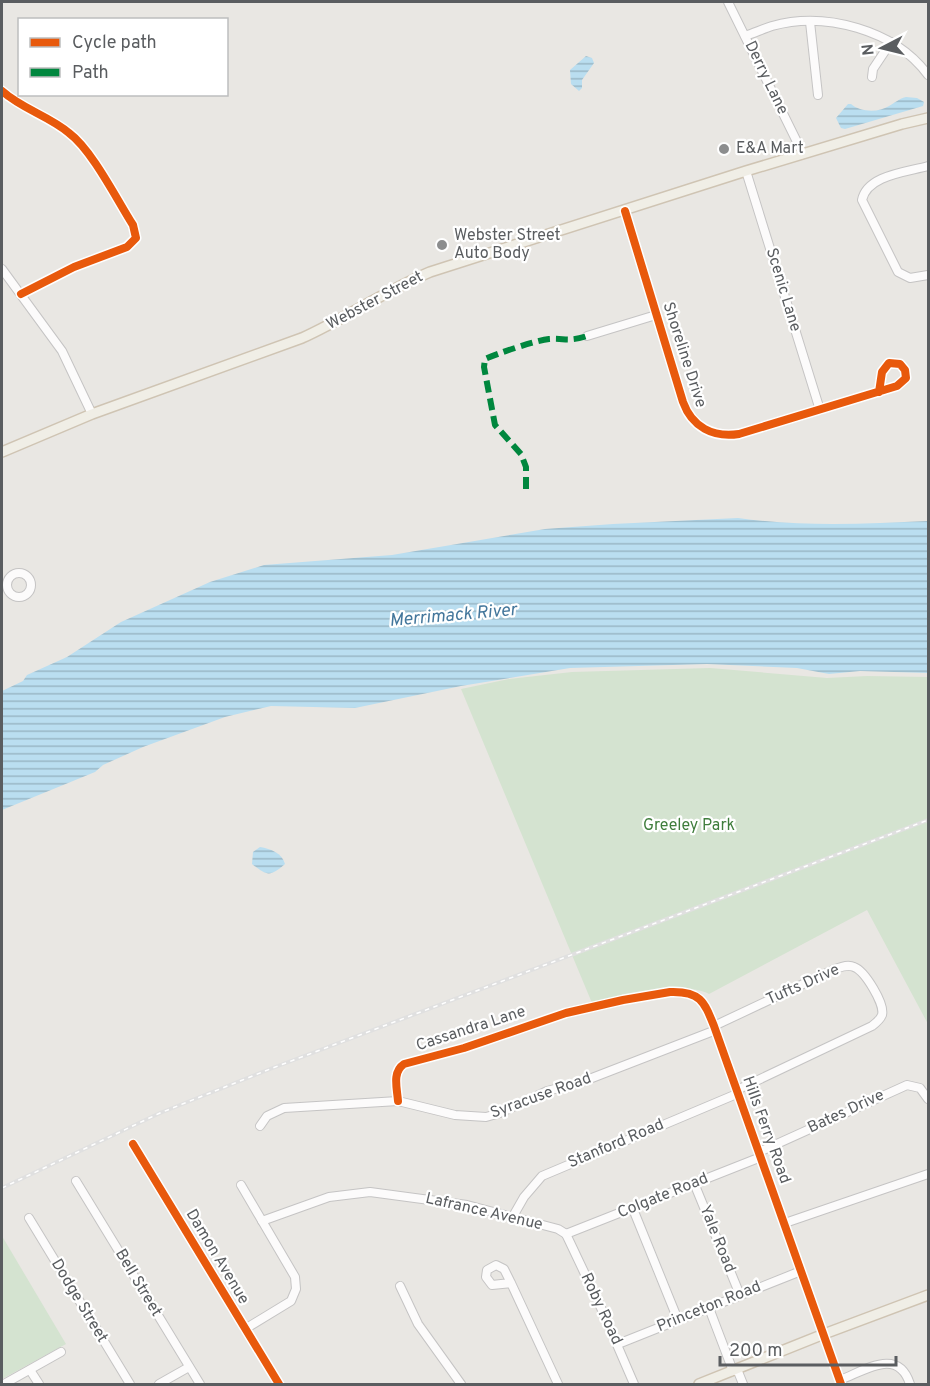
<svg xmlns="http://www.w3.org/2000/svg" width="930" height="1386" font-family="Overpass,sans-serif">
  <defs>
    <pattern id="water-rules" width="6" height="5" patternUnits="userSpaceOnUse" patternTransform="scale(1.5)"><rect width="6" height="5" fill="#badef0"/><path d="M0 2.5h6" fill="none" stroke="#9ab7c6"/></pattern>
  </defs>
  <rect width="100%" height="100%" fill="#e9e7e3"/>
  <g fill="#d4e3d0">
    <path d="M710,668l117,10 40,-2 61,1v347l-61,-114 -158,84c-27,-14 -87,3 -117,9l-131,-314 48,-10 63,-7z"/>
    <polygon points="2,1236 66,1344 2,1379"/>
  </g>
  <g fill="url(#water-rules)">
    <polygon points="586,56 592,58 594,63 582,80 582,88 579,91 571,84 570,70"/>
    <path d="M906,97l11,1 7,4 -1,4 -78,23 -4,-1 -5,-10 12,-14h3c9,8 27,9 38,2 6,-3 9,-7 17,-9z"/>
    <path d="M738,518c64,9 126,6 190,3v152l-68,-2 -31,3 -32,-6 -90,-4 -137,4 -109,18 -106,22 -84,-2 -46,11 -82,30 -40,18 -8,7 -93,38v-119l21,-10 4,-6 40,-18 54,-35 89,-40 54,-17 128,-10 153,-26 68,-5z"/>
    <path d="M260,847c11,2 22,6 25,17 -15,13 -18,12 -33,0l1,-12z"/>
  </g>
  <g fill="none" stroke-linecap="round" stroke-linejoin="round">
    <defs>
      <g id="minor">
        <polyline points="728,2 803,154"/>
        <polyline points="810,22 818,95"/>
        <path d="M745,36c9,-3 18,-7 27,-10 53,-15 123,4 156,49"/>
        <polyline points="872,77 873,69 891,42"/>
        <path d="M2,91c20,18 47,25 67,42 23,17 48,67 64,92l3,13 -9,9 -53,20 -53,27"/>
        <path d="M928,166c-21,6 -61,9 -66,34l36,72 12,6 18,-3"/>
        <polyline points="746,171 820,410"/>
        <path d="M625,211l58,191c9,25 30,36 56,32l158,-48 9,-8 -1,-8 -5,-6 -11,-1 -7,9 -3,20"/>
        <polyline points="2,269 62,351 92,414"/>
        <polyline points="587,336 656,315"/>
        <circle cx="19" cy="585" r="12"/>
        <path d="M714,1026l121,-57c6,-2 13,-5 19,-2 11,4 31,37 28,48 -2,5 -6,8 -10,11l-135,64"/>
        <path d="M398,1101c-1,-13 -6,-29 6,-37l60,-16 102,-35 57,-13 47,-8c30,-1 34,9 44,34l127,358"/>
        <polyline points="260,1126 267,1116 284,1108 398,1101 455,1115 486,1117 500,1113 547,1091 579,1083 716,1030"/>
        <polyline points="133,1144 279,1384"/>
        <polyline points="759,1152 907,1085 920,1088 928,1099"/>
        <polyline points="76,1181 200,1384"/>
        <polyline points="694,1183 740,1295"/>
        <polyline points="241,1185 295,1277 296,1289 291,1301 245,1329"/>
        <polyline points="633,1209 678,1320"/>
        <polyline points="29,1218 130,1384"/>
        <polyline points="512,1218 524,1197 542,1176 739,1093"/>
        <polyline points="262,1221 329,1197 370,1192 467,1205 558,1229 566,1234"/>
        <polyline points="785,1223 928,1174"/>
        <polyline points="566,1234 761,1157"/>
        <polyline points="566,1234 602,1310 634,1384"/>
        <polyline points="511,1283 492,1285 486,1277 487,1270 496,1265 504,1269 511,1283 558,1384"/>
        <polyline points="400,1286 418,1324 461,1384"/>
        <polyline points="709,1308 733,1371"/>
        <polyline points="618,1344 801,1271"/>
        <polyline points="737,1369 743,1384"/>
        <polyline points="30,1370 39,1384"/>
        <path d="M840,1380c26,-10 58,-33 70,4"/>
        <polyline points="4,1384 61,1352"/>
        <polyline points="159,1384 189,1367"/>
      </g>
      <g id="major">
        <path d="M2,452l90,-38 210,-76c44,-20 83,-47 128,-66l316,-101 156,-47 26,-6"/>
        <polyline points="699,1384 824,1334 928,1295"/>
      </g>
    </defs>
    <use href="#minor" stroke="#c5c4c4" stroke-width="10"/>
    <use href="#major" stroke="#cfc4b3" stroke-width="12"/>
    <use href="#minor" stroke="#fcfbfb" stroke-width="8"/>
    <use href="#major" stroke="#f0eee6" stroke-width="9"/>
    <defs>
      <polyline id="rail" points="2,1188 160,1113 270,1069 928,820"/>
    </defs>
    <use href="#rail" stroke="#e0e0e0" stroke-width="4"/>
    <use href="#rail" stroke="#fff" stroke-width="1.5" stroke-dasharray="4.5" stroke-linecap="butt"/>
    <path stroke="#00873e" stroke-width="6" stroke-dasharray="12 6" stroke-linecap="butt" d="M526,489v-22l-5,-13 -26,-29 -11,-58 1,-8c14,-6 49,-18 64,-20 16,-1 20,3 38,-3"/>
    <defs>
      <g id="cycleway">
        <path d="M2,91c20,18 47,25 67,42 23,17 48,67 64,92l3,13 -9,9 -53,20 -53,27"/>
        <path d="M625,211l58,191c9,25 30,36 56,32l158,-48 9,-8 -1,-8 -5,-6 -11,-1 -7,9 -3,20"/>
        <path d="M398,1101c-1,-13 -6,-29 6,-37l60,-16 102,-35 57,-13 47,-8c30,-1 34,9 44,34l127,358"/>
        <polyline points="133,1144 279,1384"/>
      </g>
    </defs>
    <use href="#cycleway" stroke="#fff" stroke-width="11"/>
    <use href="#cycleway" stroke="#e8590c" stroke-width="8"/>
  </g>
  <g fill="#8c8d8e" stroke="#fff" stroke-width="2">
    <circle cx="724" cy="149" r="6"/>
    <circle cx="442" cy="245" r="6"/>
  </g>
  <g text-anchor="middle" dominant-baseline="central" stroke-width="4.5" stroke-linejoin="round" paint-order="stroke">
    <g font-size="16" fill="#5a5d60" stroke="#fff">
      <text transform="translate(766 78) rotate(64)">Derry Lane</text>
      <text transform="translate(783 290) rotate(73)">Scenic Lane</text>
      <text transform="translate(375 301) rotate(-28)">Webster Street</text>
      <text transform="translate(684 355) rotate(72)">Shoreline Drive</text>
      <text transform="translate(803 985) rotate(-24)">Tufts Drive</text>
      <text transform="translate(471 1029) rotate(-18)">Cassandra Lane</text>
      <text transform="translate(541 1096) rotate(-20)">Syracuse Road</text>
      <text transform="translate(846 1112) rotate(-25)">Bates Drive</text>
      <text transform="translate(766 1130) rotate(70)">Hills Ferry Road</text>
      <text transform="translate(616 1144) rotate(-23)">Stanford Road</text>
      <text transform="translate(663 1196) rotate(-22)">Colgate Road</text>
      <text transform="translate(484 1212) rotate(13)">Lafrance Avenue</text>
      <text transform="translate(717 1239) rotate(68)">Yale Road</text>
      <text transform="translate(217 1257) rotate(59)">Damon Avenue</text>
      <text transform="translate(138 1283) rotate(59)">Bell Street</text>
      <text transform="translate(79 1301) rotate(59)">Dodge Street</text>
      <text transform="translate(709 1307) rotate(-22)">Princeton Road</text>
      <text transform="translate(601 1309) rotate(65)">Roby Road</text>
    </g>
    <g font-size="16" fill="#5a5d60" stroke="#fff" text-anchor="start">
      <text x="736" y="149">E&amp;A Mart</text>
      <text x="454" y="236">Webster Street<tspan x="454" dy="18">Auto Body</tspan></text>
    </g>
    <g font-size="16" fill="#3f7d3c" stroke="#fff">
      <text x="689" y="826">Greeley Park</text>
    </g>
    <g font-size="18" font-style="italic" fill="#44779c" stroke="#fff">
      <text transform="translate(453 616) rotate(-5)">Merrimack River</text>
    </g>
  </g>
  <rect width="930" height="1386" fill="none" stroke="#5a5d60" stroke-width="6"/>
  <rect x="18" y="18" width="210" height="78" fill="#ffffff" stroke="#bdbebf" stroke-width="1.5"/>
  <rect x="30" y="38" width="30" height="9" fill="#e8590c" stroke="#bdbebf" stroke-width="1.5"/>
  <text x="72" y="48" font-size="18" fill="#5a5d60">Cycle path</text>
  <rect x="30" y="68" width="30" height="9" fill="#00873e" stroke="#bdbebf" stroke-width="1.5"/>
  <text x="72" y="78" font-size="18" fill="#5a5d60">Path</text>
  <g transform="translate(882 48) rotate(263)" stroke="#ffffff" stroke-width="4.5" paint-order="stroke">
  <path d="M0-4.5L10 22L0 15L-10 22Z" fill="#5a5d60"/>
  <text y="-9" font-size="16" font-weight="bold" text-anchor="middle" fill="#5a5d60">N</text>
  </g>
  <path d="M720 1356v9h176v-9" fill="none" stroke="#5a5d60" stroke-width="3"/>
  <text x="729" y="1356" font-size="18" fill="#5a5d60" stroke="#ffffff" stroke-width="4.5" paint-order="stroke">200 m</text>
</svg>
